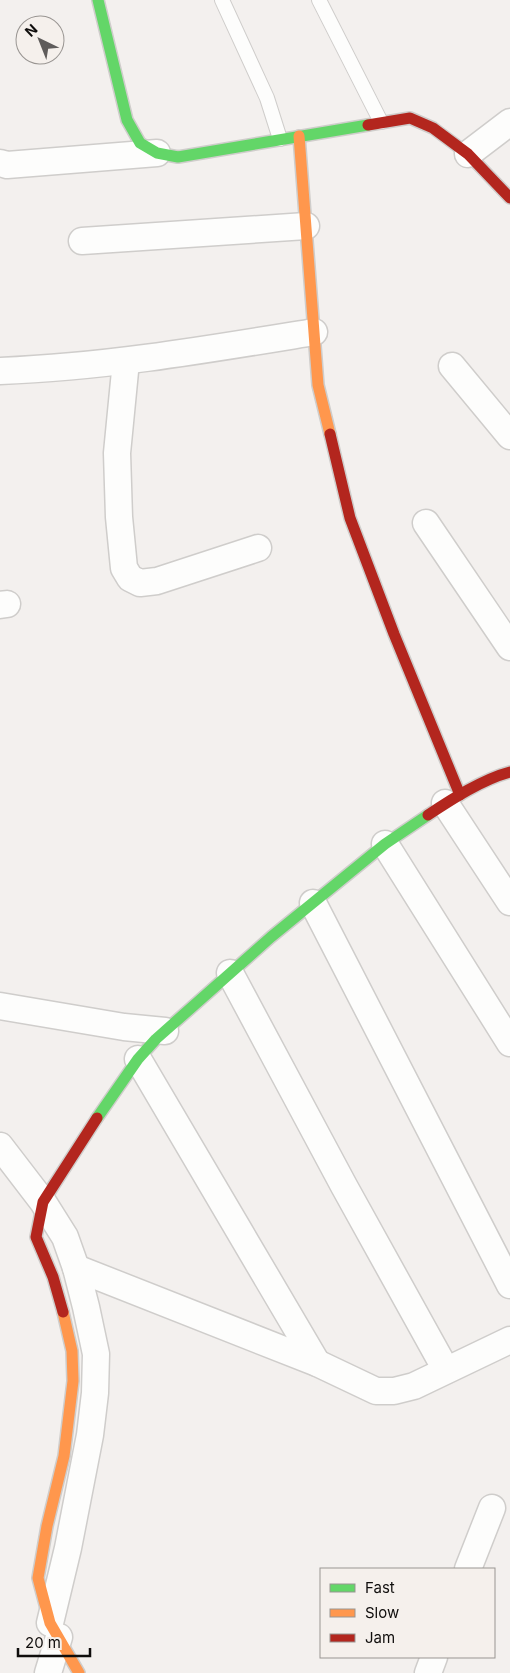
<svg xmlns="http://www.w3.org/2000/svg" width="510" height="1673" font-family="Inter,sans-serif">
  <rect width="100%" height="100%" fill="#f3f0ee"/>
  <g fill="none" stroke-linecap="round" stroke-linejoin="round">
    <defs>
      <g id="lane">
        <polyline points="222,0 267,98 280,139"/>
        <polyline points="319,0 381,122"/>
      </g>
      <g id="street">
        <polyline points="468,154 510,122"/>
        <polyline points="0,163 7,165 157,153"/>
        <polyline points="82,241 306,226"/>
        <polyline points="126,361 117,453 119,517 124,568 130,578 140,583 157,581 258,548"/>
        <polyline points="452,366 510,436"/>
        <path d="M0,371c106,-4 210,-22 314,-39"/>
        <polyline points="426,523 510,647"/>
        <polyline points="0,605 7,604"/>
        <polyline points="445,803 510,902"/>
        <polyline points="385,844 510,1043"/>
        <polyline points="313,903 510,1285"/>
        <polyline points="230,973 344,1186 446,1370"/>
        <polyline points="0,1006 124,1027 165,1031"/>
        <polyline points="138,1059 317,1363"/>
        <polyline points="0,1146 43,1202 65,1237 76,1268 86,1307 96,1354 95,1393 90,1435 68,1548 50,1623"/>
        <polyline points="76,1268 317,1363 376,1391 394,1391 414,1386 510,1340"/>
        <polyline points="468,1569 492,1508"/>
        <polyline points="48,1673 59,1637"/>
        <polyline points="428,1673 434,1657"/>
      </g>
      <g id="fast">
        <polyline points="98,0 127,120 140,143 157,153 178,157 368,125"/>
        <polyline points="97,1118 138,1059 156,1039 271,937 385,844 428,815"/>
      </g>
      <g id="slow">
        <polyline points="299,136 318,385 330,434"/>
        <polyline points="63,1312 72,1351 73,1381 64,1456 47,1526 38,1578 50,1623 79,1673"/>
      </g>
      <g id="jam">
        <polyline points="368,125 410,118 433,128 468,154 510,198"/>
        <polyline points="330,434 350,518 394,634 460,795"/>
        <path d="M428,815c24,-16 55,-36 82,-43"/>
        <polyline points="63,1312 53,1277 36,1237 43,1202 97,1118"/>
      </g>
    </defs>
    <use href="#lane" stroke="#cfcdcb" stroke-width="16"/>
    <use href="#street" stroke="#cfcdcb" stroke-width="29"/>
    <use href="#fast" stroke="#cfcdcb" stroke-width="14"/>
    <use href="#slow" stroke="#cfcdcb" stroke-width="14"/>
    <use href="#jam" stroke="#cfcdcb" stroke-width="14"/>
    <use href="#lane" stroke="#fdfdfc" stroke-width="14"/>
    <use href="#street" stroke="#fdfdfc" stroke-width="26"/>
    <use href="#fast" stroke="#63d668" stroke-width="11"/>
    <use href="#slow" stroke="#ff974d" stroke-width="11"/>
    <use href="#jam" stroke="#b3261e" stroke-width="11"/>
  </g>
  <rect x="320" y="1568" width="175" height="90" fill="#f5f0ec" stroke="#999592"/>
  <rect x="330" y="1584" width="25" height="8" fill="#63d668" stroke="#999592"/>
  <text x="365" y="1593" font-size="15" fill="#0f0d0c">Fast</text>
  <rect x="330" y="1609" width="25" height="8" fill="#ff974d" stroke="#999592"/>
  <text x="365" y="1618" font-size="15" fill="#0f0d0c">Slow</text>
  <rect x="330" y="1634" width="25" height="8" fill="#b3261e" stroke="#999592"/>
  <text x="365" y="1643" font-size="15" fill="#0f0d0c">Jam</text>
  <g transform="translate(40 40) rotate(317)"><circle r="24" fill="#f5f0ec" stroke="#999592"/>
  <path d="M0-4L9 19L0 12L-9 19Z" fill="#5f5c5b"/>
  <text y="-8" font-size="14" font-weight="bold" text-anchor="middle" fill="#0f0d0c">N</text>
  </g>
  <path d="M18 1648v8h72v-8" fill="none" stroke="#0f0d0c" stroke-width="2.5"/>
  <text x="25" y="1648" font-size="15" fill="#0f0d0c" stroke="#f5f0ec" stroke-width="4" paint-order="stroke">20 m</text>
</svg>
